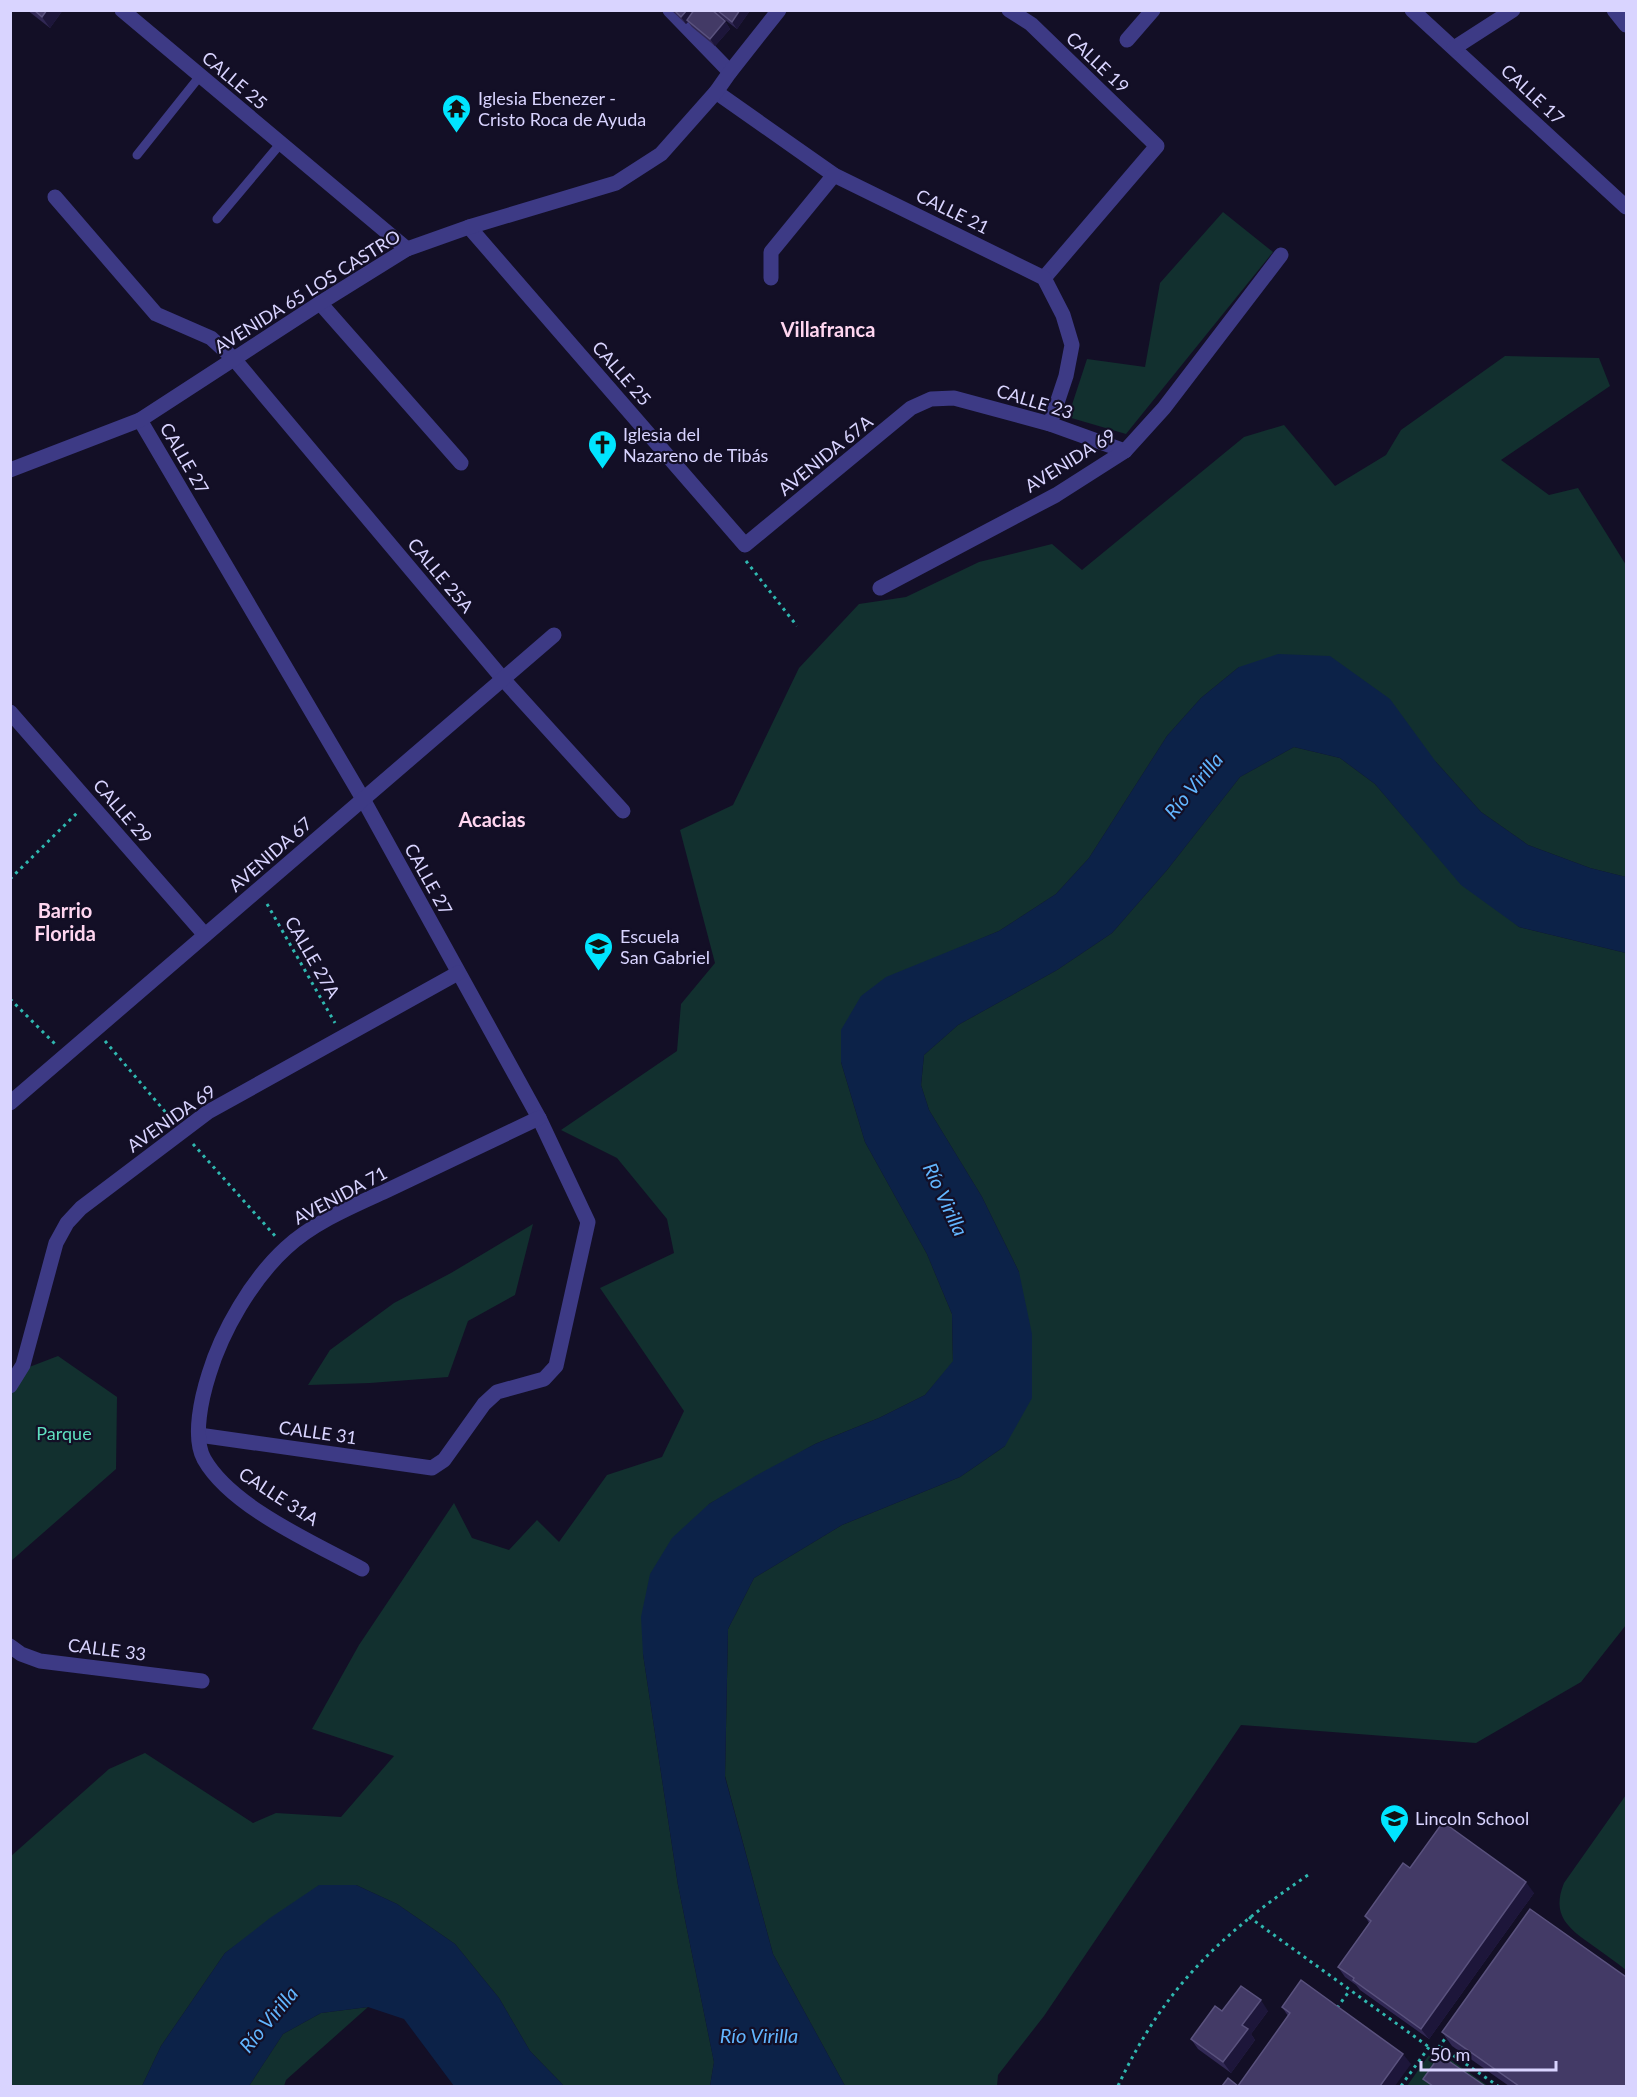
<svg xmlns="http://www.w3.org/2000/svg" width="1637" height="2097" font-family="Lato,sans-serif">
  <rect width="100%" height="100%" fill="#130f26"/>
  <g fill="#12302f">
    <polygon points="1223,212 1273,252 1126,434 1068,417 1087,359 1145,367 1160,283"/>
    <polygon points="1505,356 1599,358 1610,386 1501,460 1549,495 1578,488 1626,565 1626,877 1590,868 1528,845 1481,812 1436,762 1239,667 1201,698 1167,736 1089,858 1056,894 999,931 947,953 841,1062 865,1142 927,1254 952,1314 953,1362 925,1395 879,1418 815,1444 709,1504 643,1654 678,1885 714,2062 710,2086 564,2086 530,2051 499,1998 455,1944 397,1904 356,1885 320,1885 225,1953 161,2046 142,2086 11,2086 10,1857 109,1769 145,1753 253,1823 276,1813 341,1817 394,1756 312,1729 359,1645 454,1503 472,1538 509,1550 537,1520 559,1542 607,1475 662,1457 684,1411 600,1288 674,1253 667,1219 617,1158 561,1130 677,1051 681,1004 715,963 680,830 733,805 799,668 859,604 906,597 979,562 1052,544 1082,570 1244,437 1284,425 1335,486 1386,455 1401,430"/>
    <polygon points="1294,747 1340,758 1375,784 1425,842 1519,927 1626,953 1626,1625 1581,1682 1476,1743 1241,1725 1044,2016 998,2075 997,2086 845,2086 773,1954 725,1776 728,1629 754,1578 842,1525 960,1477 1005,1446 1019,1272 982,1197 929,1110 921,1085 924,1055 958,1025 1057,970 1112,933 1167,870 1240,777"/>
    <polygon points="533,1224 515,1295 468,1321 448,1377 370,1383 308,1385 330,1350 394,1303 451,1273"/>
    <polygon points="58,1356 117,1397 116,1469 11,1561 11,1374"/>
    <path d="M1626,1795v175c-11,-9 -23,-17 -34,-25 -24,-17 -41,-30 -28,-62z"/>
    <polygon points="368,2007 286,2080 284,2086 249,2086 283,2034 321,2013"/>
    <polygon points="1429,2055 1439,2062 1444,2055 1488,2086 1407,2086"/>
  </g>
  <g fill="#0c2248">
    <polygon points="1278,654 1330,656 1390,699 1436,762 1481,812 1528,845 1590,868 1626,877 1626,953 1519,927 1461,885 1375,784 1340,758 1294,747 1240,777 1167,870 1112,933 1057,970 958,1025 924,1055 921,1085 929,1110 982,1197 1019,1272 1032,1334 1032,1398 1005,1446 960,1477 842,1525 754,1578 728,1629 725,1777 773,1954 845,2086 710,2086 714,2062 678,1885 643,1654 641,1617 650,1574 672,1538 709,1504 757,1475 815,1444 879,1418 925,1395 953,1361 952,1314 927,1254 865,1142 841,1062 841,1030 861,996 886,977 999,931 1056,894 1089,858 1167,736 1201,698 1239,667"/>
    <polygon points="319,1885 356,1885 397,1904 455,1944 499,1998 530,2051 564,2086 454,2086 404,2019 368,2007 321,2013 283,2034 249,2086 142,2086 161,2046 225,1953 270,1918"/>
  </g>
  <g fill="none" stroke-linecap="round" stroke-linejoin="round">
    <g stroke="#2fb8b0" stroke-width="3" stroke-dasharray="3 4.5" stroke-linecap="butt">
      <polyline points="746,561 797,626"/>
      <polyline points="10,879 77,813"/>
      <polyline points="267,904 335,1023"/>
      <polyline points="10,999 55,1044"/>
      <polyline points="105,1041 173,1121"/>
      <polyline points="193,1144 276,1237"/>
      <polyline points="1249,1917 1429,2047"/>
      <polyline points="1337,2008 1350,1990"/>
      <polyline points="1441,2047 1498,2086"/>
      <path d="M1118,2086c46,-99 104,-153 193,-213"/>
      <polyline points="1401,2086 1429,2047 1436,2051 1447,2036"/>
    </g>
    <g stroke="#3d3a85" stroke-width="9">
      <polyline points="137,155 200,76"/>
      <polyline points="217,219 281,143"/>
    </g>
    <g stroke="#3d3a85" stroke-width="15">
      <polyline points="122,10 407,249"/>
      <polyline points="670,10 730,72"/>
      <polyline points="1009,10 1031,24 1157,146 1044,278"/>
      <polyline points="1412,10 1626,207"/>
      <polyline points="1614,10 1626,25"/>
      <polyline points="1127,40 1153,10"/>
      <polyline points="1454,48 1513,10"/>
      <polyline points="716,92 834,175 1044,278 1063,315 1072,345 1066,376 1050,424"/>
      <polyline points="55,197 156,314 211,338 234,359 503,679 623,811"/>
      <polyline points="469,227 745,545 911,408 931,399 954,398 1050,424 1125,451"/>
      <polyline points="771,278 771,252 834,175"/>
      <polyline points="320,303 461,463"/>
      <polyline points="140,420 363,799 539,1118 588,1222 556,1366 544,1379 497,1392 484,1404 444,1460 432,1468 199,1435"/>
      <polyline points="880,588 1056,495 1125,451 1164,408 1281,255"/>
      <polyline points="10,712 205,935"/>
      <polyline points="10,1103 554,635"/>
      <polyline points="10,1386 23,1365 56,1243 67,1223 81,1208 208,1112 458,973"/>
      <path d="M362,1569c-48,-26 -131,-62 -158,-110 -12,-22 -2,-63 5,-85 13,-43 43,-95 77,-126 28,-26 67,-42 102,-58 50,-24 101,-48 151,-72"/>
      <polyline points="10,1646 21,1654 40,1661 202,1681"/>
    </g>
    <polyline stroke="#3d3a85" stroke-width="15" points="10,470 140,420 320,303 407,249 469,227 616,183 661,154 716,92 730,72 779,10"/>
  </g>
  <g fill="#312854">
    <polygon points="27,10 63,10 50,28"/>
    <polygon points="671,10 712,10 725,21 730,29 715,46 692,27 688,22 686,24"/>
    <polygon points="712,10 748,10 749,12 737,29"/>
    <polygon points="1410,1868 1534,1893 1429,2039 1360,1990 1356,1985 1345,1977 1338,1967 1369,1923 1365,1916"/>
    <polygon points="1282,2007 1411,2064 1238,2086 1288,2016"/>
    <polygon points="1222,2011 1268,2011 1251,2034 1255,2040 1231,2073 1198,2049 1191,2039"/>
    <polygon points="1442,2032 1626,2086 1509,2086 1452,2046"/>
  </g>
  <g fill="#1d163a">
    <polygon points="47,10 63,10 50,28 42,17"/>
    <polygon points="687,10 699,10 687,20 688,22 686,24 681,17"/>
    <polygon points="740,10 748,10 749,12 737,29 732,22"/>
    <polygon points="725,21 730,29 715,46 710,39"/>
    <polygon points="1526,1882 1534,1893 1429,2039 1421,2029"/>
    <polygon points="1261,2000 1268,2011 1251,2034 1255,2040 1231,2073 1223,2062 1242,2025"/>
    <polygon points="1403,2054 1411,2064 1395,2086 1380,2086"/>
  </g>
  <g fill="#433a66" stroke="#5a527e" stroke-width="1.5">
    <polygon points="34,10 47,10 42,17"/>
    <polygon points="674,10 687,10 681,17"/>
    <polygon points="694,10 712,10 725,21 710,39 687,20"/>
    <polygon points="717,10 740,10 732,22"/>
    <polygon points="1443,1822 1526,1882 1421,2029 1353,1980 1354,1978 1338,1967 1371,1921 1365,1916 1403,1863 1410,1868"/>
    <polygon points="1530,1909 1626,1977 1626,2086 1519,2086 1442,2032"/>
    <polygon points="1301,1980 1403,2054 1380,2086 1222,2086 1228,2078 1238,2086 1290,2013 1282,2007"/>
    <polygon points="1241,1986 1261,2000 1242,2025 1248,2029 1223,2062 1191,2039 1215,2006 1222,2011"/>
    <polygon points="1440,2055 1485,2086 1433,2086 1423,2079"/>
  </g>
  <defs>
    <symbol id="temple-pin" viewBox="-11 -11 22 30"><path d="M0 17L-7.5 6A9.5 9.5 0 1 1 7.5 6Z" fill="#00e5ff" stroke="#130f26"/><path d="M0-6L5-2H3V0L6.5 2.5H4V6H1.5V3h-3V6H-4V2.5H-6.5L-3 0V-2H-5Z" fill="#111"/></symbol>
    <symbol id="church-pin" viewBox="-11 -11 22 30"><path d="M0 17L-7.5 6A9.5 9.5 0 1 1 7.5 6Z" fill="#00e5ff" stroke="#130f26"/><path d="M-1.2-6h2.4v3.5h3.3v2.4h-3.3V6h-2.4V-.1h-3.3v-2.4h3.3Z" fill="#111"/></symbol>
    <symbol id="school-pin" viewBox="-11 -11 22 30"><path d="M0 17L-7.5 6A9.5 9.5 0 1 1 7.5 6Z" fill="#00e5ff" stroke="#130f26"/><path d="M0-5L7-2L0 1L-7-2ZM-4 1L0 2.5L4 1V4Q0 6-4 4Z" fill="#111"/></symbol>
  </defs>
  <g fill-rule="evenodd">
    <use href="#temple-pin" x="440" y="92" width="33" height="45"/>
    <use href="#church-pin" x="586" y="428" width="33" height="45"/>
    <use href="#school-pin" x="582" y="930" width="33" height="45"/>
    <use href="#school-pin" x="1378" y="1802" width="33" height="45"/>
  </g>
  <g text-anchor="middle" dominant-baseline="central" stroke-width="4.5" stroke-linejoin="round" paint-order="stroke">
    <g font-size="18" fill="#d9d4ff" stroke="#130f26">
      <text transform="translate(1098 62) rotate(44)">CALLE 19</text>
      <text transform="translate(235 80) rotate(40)">CALLE 25</text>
      <text transform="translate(1533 94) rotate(43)">CALLE 17</text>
      <text transform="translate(953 211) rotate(26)">CALLE 21</text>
      <text transform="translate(307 291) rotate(-32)">AVENIDA 65 LOS CASTRO</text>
      <text transform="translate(622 373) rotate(49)">CALLE 25</text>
      <text transform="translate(1035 401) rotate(17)">CALLE 23</text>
      <text transform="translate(825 455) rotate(-39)">AVENIDA 67A</text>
      <text transform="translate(185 458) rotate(60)">CALLE 27</text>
      <text transform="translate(1070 460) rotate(-32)">AVENIDA 69</text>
      <text transform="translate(441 575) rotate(50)">CALLE 25A</text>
      <text transform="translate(123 811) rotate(49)">CALLE 29</text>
      <text transform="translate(270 854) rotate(-41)">AVENIDA 67</text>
      <text transform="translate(429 879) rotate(61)">CALLE 27</text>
      <text transform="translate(313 957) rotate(60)">CALLE 27A</text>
      <text transform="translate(171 1118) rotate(-35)">AVENIDA 69</text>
      <text transform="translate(340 1195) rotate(-28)">AVENIDA 71</text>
      <text transform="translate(318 1432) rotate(8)">CALLE 31</text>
      <text transform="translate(279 1496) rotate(33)">CALLE 31A</text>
      <text transform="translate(107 1649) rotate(7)">CALLE 33</text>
    </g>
    <g font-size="18" fill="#d9d4ff" stroke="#130f26" text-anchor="start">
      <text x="478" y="98">Iglesia Ebenezer -<tspan x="478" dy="21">Cristo Roca de Ayuda</tspan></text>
      <text x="623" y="434">Iglesia del<tspan x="623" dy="21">Nazareno de Tibás</tspan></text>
      <text x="620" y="936">Escuela<tspan x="620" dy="21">San Gabriel</tspan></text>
      <text x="1415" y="1818">Lincoln School</text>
    </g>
    <g font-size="18" fill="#5fe0c0" stroke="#130f26">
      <text x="64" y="1433">Parque</text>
    </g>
    <g font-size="20" font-weight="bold" fill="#ffd6f0" stroke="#130f26">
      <text x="828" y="329">Villafranca</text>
      <text x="492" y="819">Acacias</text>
      <text x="65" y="910">Barrio<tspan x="65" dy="23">Florida</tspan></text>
    </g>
    <g font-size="20" font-style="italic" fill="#62b6ff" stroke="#130f26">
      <text transform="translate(1193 785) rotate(-50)">Río Virilla</text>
      <text transform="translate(946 1199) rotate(65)">Río Virilla</text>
      <text transform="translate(268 2019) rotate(-50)">Río Virilla</text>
      <text x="759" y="2035">Río Virilla</text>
    </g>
  </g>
  <rect width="1637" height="2097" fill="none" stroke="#d9d4ff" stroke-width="24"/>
  <path d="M1421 2061v9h135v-9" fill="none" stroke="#d9d4ff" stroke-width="3"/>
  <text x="1430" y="2061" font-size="18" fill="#d9d4ff" stroke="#130f26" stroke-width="4.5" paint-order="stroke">50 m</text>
</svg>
